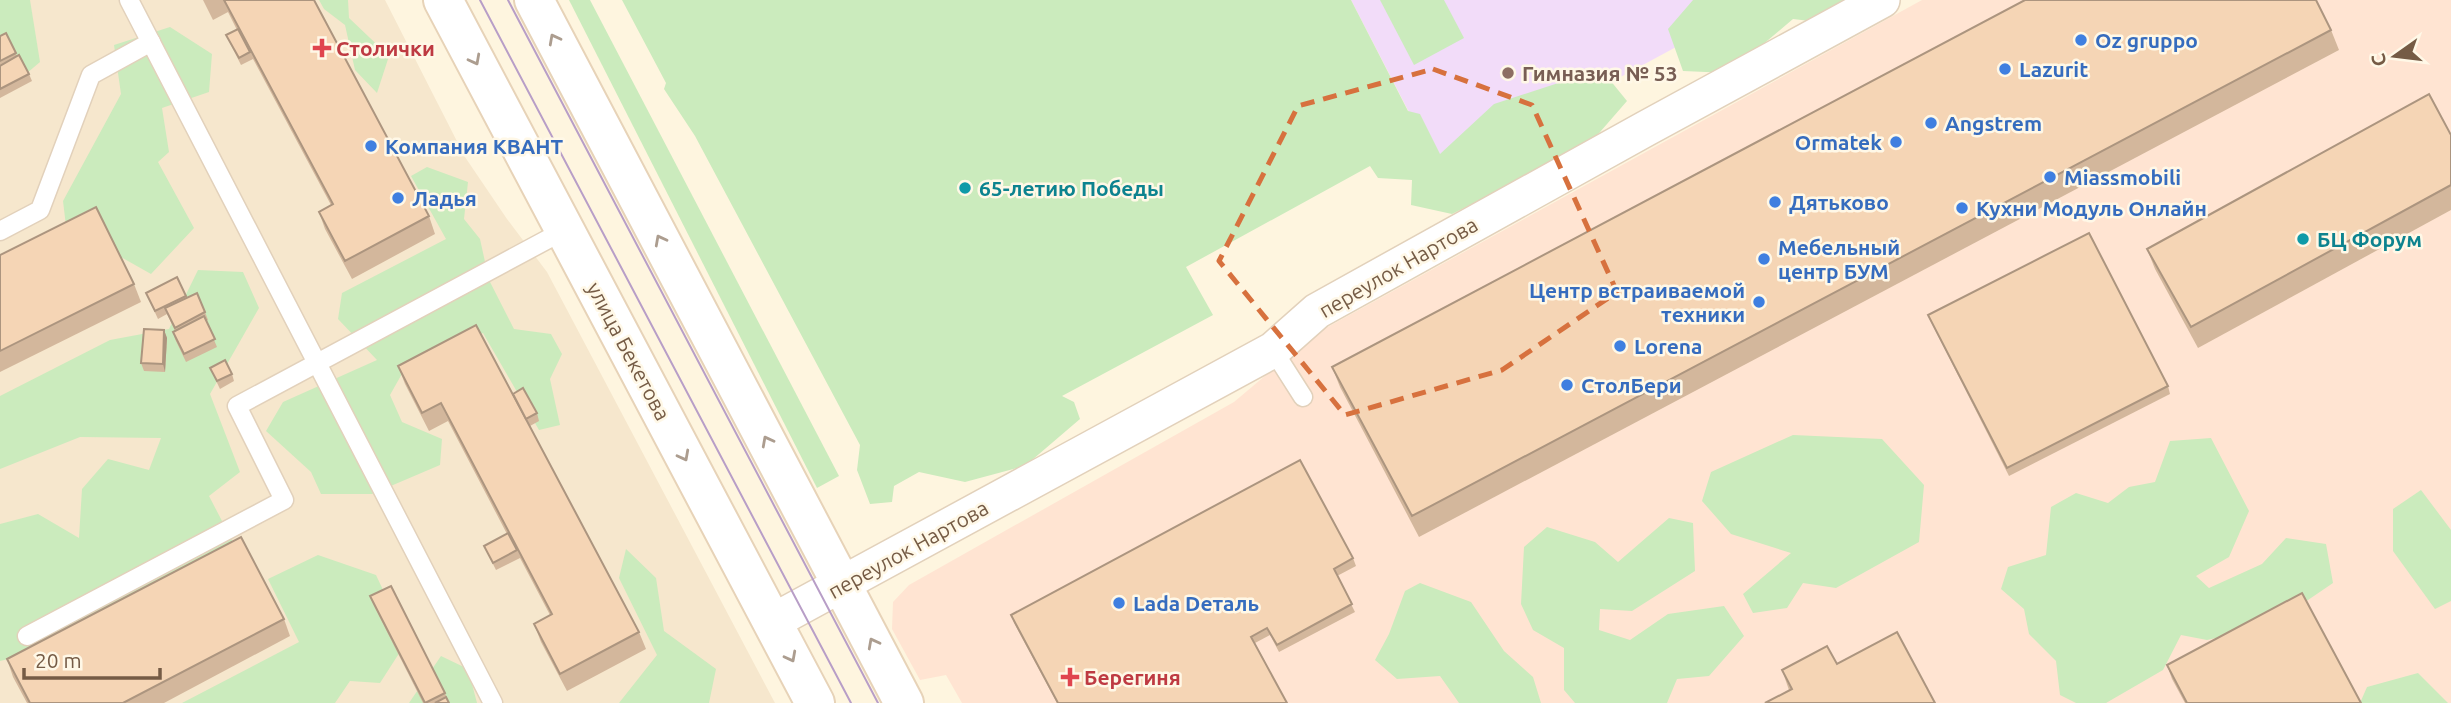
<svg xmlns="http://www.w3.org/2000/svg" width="2451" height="703" font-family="Ubuntu,sans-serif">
  <rect width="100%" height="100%" fill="#fef5df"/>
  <polygon fill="#f6e7cd" points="0,0 385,0 465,157 507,219 547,272 775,703 0,703"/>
  <polygon fill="#ffe4d2" points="1922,0 2451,0 2451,703 962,703 946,675 920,680 892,629 893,602 909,585 1234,402 1315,334"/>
  <polygon fill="#f2dcf9" points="1351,0 1763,0 1441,174"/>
  <g fill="#cbebbd">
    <polygon points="0,0 30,0 40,62 7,90 0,80"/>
    <polygon points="319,0 348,0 349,18 389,56 377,93 355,70 345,25 324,9"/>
    <polygon points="569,0 590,0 839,476 817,488"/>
    <polygon points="622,0 1351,0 1408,111 1420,114 1440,154 1494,104 1601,69 1627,101 1587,147 1452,214 1411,205 1412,180 1378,178 1370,166 1186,267 1213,315 1062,396 1074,402 1080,419 1025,466 965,482 919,472 894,486 892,502 870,504 857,470 860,445 695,136 664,89 666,83"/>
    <polygon points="1380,0 1444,0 1464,38 1414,65"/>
    <polygon points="1693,0 1862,0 1843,25 1793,19 1729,73 1683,71 1668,29"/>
    <polygon points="170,27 212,54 209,92 162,108 169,152 158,162 194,228 151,274 66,226 63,201 121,94 114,45"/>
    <polygon points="427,167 468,182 464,219 480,239 489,280 514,329 551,334 562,354 550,379 560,425 539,430 483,333 403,372 390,395 402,422 442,439 440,465 372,494 321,494 311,472 266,431 283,402 377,360 338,319 342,293 446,239 411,176"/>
    <polygon points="198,270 243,272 259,308 210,394 240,472 209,496 234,544 47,650 0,661 0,524 38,514 79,538 82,489 108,459 149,470 161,438 80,437 0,469 0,396 110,340 169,329"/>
    <polygon points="1793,435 1882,439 1924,485 1919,542 1836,588 1803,583 1787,608 1753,613 1743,594 1791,553 1731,534 1702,501 1711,472"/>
    <polygon points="2211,438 2249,511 2229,557 2196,576 2209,588 2262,564 2286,538 2326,544 2333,583 2270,626 2207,640 2181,635 2163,670 2106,703 2076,703 2060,695 2056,661 2029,634 2024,609 2001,589 2008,567 2046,555 2051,507 2076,493 2108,503 2129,487 2155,482 2170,441"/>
    <polygon points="2421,490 2451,530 2451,601 2435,609 2393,551 2393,509"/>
    <polygon points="1669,518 1693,523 1695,571 1632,611 1600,609 1599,630 1630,640 1668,614 1724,606 1744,636 1709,676 1677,679 1667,703 1575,703 1564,690 1564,648 1533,630 1521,604 1524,547 1547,527 1595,542 1618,562"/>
    <polygon points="626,549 656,578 664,631 716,669 709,703 619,703 657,655 619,578"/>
    <polygon points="318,555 376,575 407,641 380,683 350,681 335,703 182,703 299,642 268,579"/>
    <polygon points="1420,583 1471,602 1504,651 1533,677 1541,703 1459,703 1440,676 1397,679 1375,660 1389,634 1405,591"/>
    <polygon points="441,656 468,669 477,703 409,703"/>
    <polygon points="2418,673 2448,703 2360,703 2367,687"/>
  </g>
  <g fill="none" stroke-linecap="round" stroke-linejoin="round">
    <defs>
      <g id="service">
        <polyline points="129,0 493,703"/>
        <polyline points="0,231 40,210 91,75 151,42"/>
        <polyline points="1273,350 1303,397"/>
        <polyline points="27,636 284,500 237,406 565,230"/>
      </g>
      <polyline id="minor" points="772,622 1273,350 1317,311 1645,129 1882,0"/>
      <g id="secondary">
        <polyline points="443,0 815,703"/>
        <polyline points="534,0 904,703"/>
      </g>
    </defs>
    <use href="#service" stroke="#e2d1bb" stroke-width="21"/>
    <use href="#minor" stroke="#e2d1bb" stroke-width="38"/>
    <use href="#secondary" stroke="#e7d3b8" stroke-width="42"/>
    <use href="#service" stroke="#fff" stroke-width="18"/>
    <use href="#minor" stroke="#fff" stroke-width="35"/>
    <use href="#secondary" stroke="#fff" stroke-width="38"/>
    <g stroke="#b89ec7" stroke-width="2">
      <polyline points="480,0 851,703"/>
      <polyline points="508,0 878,703"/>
    </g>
  </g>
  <g fill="#d3b79c">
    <polygon points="203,0 314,0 429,216 435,234 352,279 325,229 319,212 331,205 253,59 241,65 226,35 237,30 228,12 213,20"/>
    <polygon points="2331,30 2339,50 1419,537 1340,387 1332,367"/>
    <polygon points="6,33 17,56 29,74 32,81 0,98 0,36"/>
    <polygon points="2451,135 2451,210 2198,348 2155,269 2147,249"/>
    <polygon points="0,255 134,284 141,302 0,372"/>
    <polygon points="177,277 187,298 205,312 208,320 206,321 217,347 186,362 175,339 173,332 175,331 167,314 158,319 146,293"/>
    <polygon points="1928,315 2168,386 2170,394 2009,476 1931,322"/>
    <polygon points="164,330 167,338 165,372 144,371 141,363"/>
    <polygon points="398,366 513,394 537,413 539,421 530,426 639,632 646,649 567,691 541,642 534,624 550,615 520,558 496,570 484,546 507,534 448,421 429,431 405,384"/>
    <polygon points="210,368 232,374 234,381 220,389"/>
    <polygon points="1353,558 1356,566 1337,576 1355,612 1279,652 1270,635 1255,643 1287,703 1057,703 1014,623 1011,615"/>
    <polygon points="370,596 445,693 449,703 423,703 373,604"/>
    <polygon points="284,619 290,636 164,703 27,703 13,677 7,659"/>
    <polygon points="1837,664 1789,690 1782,670"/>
    <polygon points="2167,665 2361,703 2185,703 2172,679"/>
  </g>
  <polygon fill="#ac957f" points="164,330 167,338 165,372 163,364"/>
  <g fill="#f5d5b5" stroke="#ac957f" stroke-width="2">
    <polygon points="224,0 314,0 429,216 345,261 319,212 333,204"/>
    <polygon points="2025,0 2316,0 2331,30 1412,516 1332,367"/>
    <polygon points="238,29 250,52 239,58 226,35"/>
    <polygon points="6,33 16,53 0,61 0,36"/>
    <polygon points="19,55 29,74 0,89 0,66"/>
    <polygon points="2429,94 2451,135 2451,185 2191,327 2147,249"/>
    <polygon points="96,207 134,284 0,351 0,255"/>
    <polygon points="2089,233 2168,386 2007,468 1928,315"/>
    <polygon points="177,277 186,296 155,311 146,293"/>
    <polygon points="197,293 205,312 175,328 165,308"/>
    <polygon points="204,316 215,339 184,354 173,332"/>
    <polygon points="476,325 639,632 560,674 534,624 552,614 441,403 422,413 398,366"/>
    <polygon points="144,329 164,330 163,364 141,363"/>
    <polygon points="225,360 232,374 217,381 210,368"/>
    <polygon points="523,388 537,413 526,419 513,394"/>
    <polygon points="1300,460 1353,558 1334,569 1352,604 1277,645 1267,628 1251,637 1287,703 1058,703 1011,615"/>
    <polygon points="508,533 517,550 493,563 484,546"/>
    <polygon points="241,537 284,619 123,703 30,703 7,659"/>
    <polygon points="391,586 445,693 425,703 370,596"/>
    <polygon points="2302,593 2361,703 2187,703 2167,665"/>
    <polygon points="1897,632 1935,703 1765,703 1792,689 1782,670 1827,646 1837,664"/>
    <polygon points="446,697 449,703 435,703"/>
  </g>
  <defs><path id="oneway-chevron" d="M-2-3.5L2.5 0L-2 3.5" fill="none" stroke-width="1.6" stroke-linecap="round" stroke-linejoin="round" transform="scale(1.75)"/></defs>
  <g stroke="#ac9d8f">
    <use href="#oneway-chevron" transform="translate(554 39) rotate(-118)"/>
    <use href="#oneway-chevron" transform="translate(475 60) rotate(62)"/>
    <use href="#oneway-chevron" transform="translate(660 240) rotate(-118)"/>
    <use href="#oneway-chevron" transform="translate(767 441) rotate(-118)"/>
    <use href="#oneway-chevron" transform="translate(684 456) rotate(62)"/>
    <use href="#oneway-chevron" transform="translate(873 643) rotate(-118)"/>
    <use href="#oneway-chevron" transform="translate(791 657) rotate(62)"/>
  </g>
  <path fill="none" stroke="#d7713e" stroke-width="5" stroke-dasharray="14 9" stroke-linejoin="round" d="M1433,69l99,36 85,187 -115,78 -157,45 -126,-154 79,-155z"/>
  <g fill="#3f7fe0" stroke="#fff8e7" stroke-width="2.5">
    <circle cx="2081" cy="40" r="7"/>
    <circle cx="2005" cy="69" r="7"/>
    <circle cx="1931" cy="123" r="7"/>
    <circle cx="1896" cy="142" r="7"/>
    <circle cx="371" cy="146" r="7"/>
    <circle cx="2050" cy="177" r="7"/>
    <circle cx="398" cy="198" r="7"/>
    <circle cx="1775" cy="202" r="7"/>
    <circle cx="1962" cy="208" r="7"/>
    <circle cx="1764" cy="259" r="7"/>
    <circle cx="1759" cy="302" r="7"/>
    <circle cx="1620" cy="346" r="7"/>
    <circle cx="1567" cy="385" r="7"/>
    <circle cx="1119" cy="603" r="7"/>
  </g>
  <g fill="#e0444e" stroke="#fff8e7" stroke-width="2.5">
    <path d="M318.5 37.5h7v7h7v7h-7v7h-7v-7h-7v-7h7z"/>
    <path d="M1066.5 666.5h7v7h7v7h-7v7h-7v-7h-7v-7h7z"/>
  </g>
  <circle fill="#8d6e63" stroke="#fff8e7" stroke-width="2.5" cx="1508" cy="73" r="7"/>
  <g fill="#0f9aa8" stroke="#fff8e7" stroke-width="2.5">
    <circle cx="965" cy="188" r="7"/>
    <circle cx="2303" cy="239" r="7"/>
  </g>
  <g text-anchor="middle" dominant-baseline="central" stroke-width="5" stroke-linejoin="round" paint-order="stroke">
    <g font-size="21" font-weight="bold" fill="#366cbe" stroke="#fff8e7" text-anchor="start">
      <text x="2095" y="40">Oz gruppo</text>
      <text x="2019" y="69">Lazurit</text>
      <text x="1945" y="123">Angstrem</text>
      <text x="1882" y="142" text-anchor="end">Ormatek</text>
      <text x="385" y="146">Компания КВАНТ</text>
      <text x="2064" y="177">Miassmobili</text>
      <text x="412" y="198">Ладья</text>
      <text x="1789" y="202">Дятьково</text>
      <text x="1976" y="208">Кухни Модуль Онлайн</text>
      <text x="1778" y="247">Мебельный<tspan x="1778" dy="24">центр БУМ</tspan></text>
      <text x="1745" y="290" text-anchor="end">Центр встраиваемой<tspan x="1745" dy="24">техники</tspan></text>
      <text x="1634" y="346">Lorena</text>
      <text x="1581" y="385">СтолБери</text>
      <text x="1133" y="603">Lada Dеталь</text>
    </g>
    <g font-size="21" font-weight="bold" fill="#be3a42" stroke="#fff8e7" text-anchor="start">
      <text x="336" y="48">Столички</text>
      <text x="1084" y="677">Берегиня</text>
    </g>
    <g font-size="21" font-weight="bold" fill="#785e54" stroke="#fff8e7" text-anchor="start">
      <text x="1522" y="73">Гимназия № 53</text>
    </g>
    <g font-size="21" font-weight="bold" fill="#0d838f" stroke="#fff8e7" text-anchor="start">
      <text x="979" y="188">65-летию Победы</text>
      <text x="2317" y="239">БЦ Форум</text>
    </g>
    <g font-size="21" fill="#755b45" stroke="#fff8e7">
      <text transform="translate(1398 267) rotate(-30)">переулок Нартова</text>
      <text transform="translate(629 351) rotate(62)">улица Бекетова</text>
      <text transform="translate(908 549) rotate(-29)">переулок Нартова</text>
    </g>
  </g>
  <g transform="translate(2395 56) rotate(256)" stroke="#fff8e7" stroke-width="5" paint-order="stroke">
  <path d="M0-5L12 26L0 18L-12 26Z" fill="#755b45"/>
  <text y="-10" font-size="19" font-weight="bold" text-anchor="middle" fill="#755b45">С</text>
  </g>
  <path d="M24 668v10h136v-10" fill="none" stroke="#755b45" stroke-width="3.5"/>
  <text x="35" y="668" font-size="21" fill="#755b45" stroke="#fff8e7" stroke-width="5" paint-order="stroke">20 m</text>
</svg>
